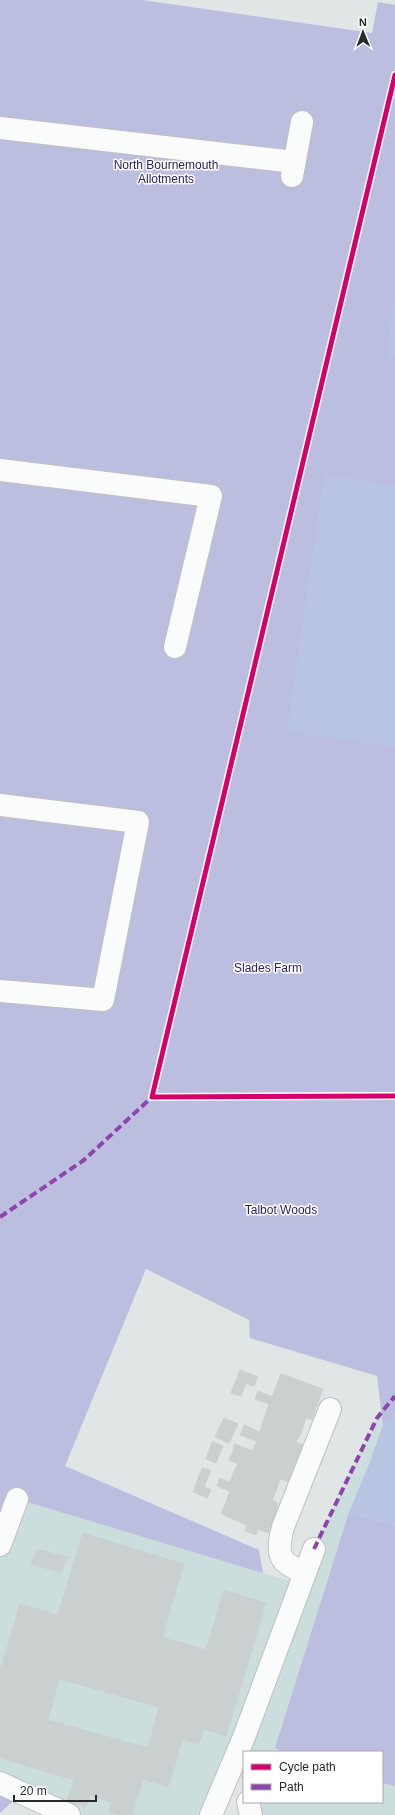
<svg xmlns="http://www.w3.org/2000/svg" width="395" height="1815" font-family="Arial,sans-serif">
  <rect width="100%" height="100%" fill="#dfe6e5"/>
  <polygon fill="#cdd" points="395,1396 395,1815 251,1815 248,1802 382,1802 382,1752 244,1752 244,1778 230,1772 211,1815 69,1815 0,1783 0,1545 17,1499 301,1584 314,1549 377,1418"/>
  <g fill="#bcbedf">
    <polygon points="0,0 142,0 372,33 378,2 395,5 395,1413 383,1425 377,1376 250,1338 249,1320 146,1269 65,1466 259,1550 263,1573 17,1499 0,1545"/>
    <polygon points="349,1512 395,1526 395,1786 382,1783 382,1752 285,1752 275,1748"/>
    <polygon points="0,1783 22,1793 0,1813"/>
  </g>
  <g fill="#b9c4e2">
    <polygon points="395,289 395,358 387,357"/>
    <polygon points="324,475 395,485 395,747 287,732"/>
    <polygon points="395,1413 395,1526 349,1512 370,1462 383,1425"/>
  </g>
  <g fill="#cacfcf" stroke="#cbd1d0" fill-rule="evenodd">
    <polygon points="240,1370 258,1377 254,1386 246,1383 241,1396 231,1393"/>
    <polygon points="281,1374 323,1389 314,1413 272,1397"/>
    <polygon points="258,1391 314,1413 312,1419 306,1418 300,1435 263,1421 269,1404 255,1399"/>
    <polygon points="224,1418 238,1424 229,1443 215,1437"/>
    <polygon points="263,1421 300,1435 296,1442 303,1445 298,1457 240,1435 244,1425 260,1432"/>
    <polygon points="257,1441 298,1457 290,1476 232,1454 235,1444 252,1451"/>
    <polygon points="212,1442 223,1446 216,1463 206,1459"/>
    <polygon points="232,1454 290,1476 288,1482 280,1479 277,1488 234,1471 238,1464 229,1460"/>
    <polygon points="202,1468 211,1470 204,1487 211,1490 207,1498 193,1492"/>
    <polygon points="234,1471 277,1488 272,1500 277,1503 277,1511 217,1486 220,1478 230,1482"/>
    <polygon points="230,1492 277,1511 268,1533 258,1529 256,1535 245,1531 247,1525 221,1514"/>
    <path d="M83,1533l101,31 -22,73 44,13 18,-60 42,13 -40,133 -22,-7 -5,15 -16,-5 -15,48 -25,-8 -11,36h-11l-12,-3 3,-10 -22,-7 -4,12 -19,-6 7,-21 -74,-22v-87l20,-67 38,11zM59,1679l100,28 -11,41 -100,-28z"/>
    <polygon points="37,1549 68,1557 61,1573 31,1564"/>
  </g>
  <g fill="none" stroke-linecap="round" stroke-linejoin="round">
    <defs>
      <g id="minor">
        <polyline points="0,128 294,162"/>
        <polyline points="292,176 302,122"/>
        <polyline points="0,470 211,496 175,647"/>
        <polyline points="0,805 138,822 103,1000 0,991"/>
        <polyline points="0,1545 17,1499"/>
        <path d="M305,1573c-27,-11 -29,-18 -22,-46l47,-118"/>
        <polyline points="0,1783 69,1815"/>
        <polyline points="248,1802 251,1815"/>
        <polyline points="211,1815 244,1737 314,1549"/>
      </g>
    </defs>
    <use href="#minor" stroke="#bfc0c0" stroke-width="24"/>
    <use href="#minor" stroke="#fafbfb" stroke-width="22"/>
    <g stroke="#8e44ad" stroke-width="4" stroke-dasharray="8 4" stroke-linecap="butt">
      <polyline points="0,1217 84,1160 152,1097"/>
      <polyline points="314,1549 377,1418 395,1396"/>
    </g>
    <defs>
      <polyline id="cycleway" points="395,75 152,1097 395,1096"/>
    </defs>
    <use href="#cycleway" stroke="#fff" stroke-width="8"/>
    <use href="#cycleway" stroke="#d6006c" stroke-width="5"/>
  </g>
  <g text-anchor="middle" dominant-baseline="central" stroke-width="3" stroke-linejoin="round" paint-order="stroke">
    <g font-size="12" fill="#2b215d" stroke="#fff">
      <text x="166" y="165">North Bournemouth<tspan x="166" dy="14">Allotments</tspan></text>
      <text x="268" y="968">Slades Farm</text>
      <text x="281" y="1210">Talbot Woods</text>
    </g>
  </g>
  <rect x="243" y="1751" width="140" height="52" fill="#ffffff" stroke="#a9a9a9"/>
  <rect x="251" y="1764" width="20" height="6" fill="#d6006c" stroke="#a9a9a9"/>
  <text x="279" y="1771" font-size="12" fill="#282828">Cycle path</text>
  <rect x="251" y="1784" width="20" height="6" fill="#8e44ad" stroke="#a9a9a9"/>
  <text x="279" y="1791" font-size="12" fill="#282828">Path</text>
  <g transform="translate(363 32) rotate(359)" stroke="#ffffff" stroke-width="3" paint-order="stroke">
  <path d="M0-3L7 15L0 10L-7 15Z" fill="#282828"/>
  <text y="-6" font-size="11" font-weight="bold" text-anchor="middle" fill="#282828">N</text>
  </g>
  <path d="M14 1795v6h82v-6" fill="none" stroke="#282828" stroke-width="2"/>
  <text x="20" y="1795" font-size="12" fill="#282828" stroke="#ffffff" stroke-width="3" paint-order="stroke">20 m</text>
</svg>
